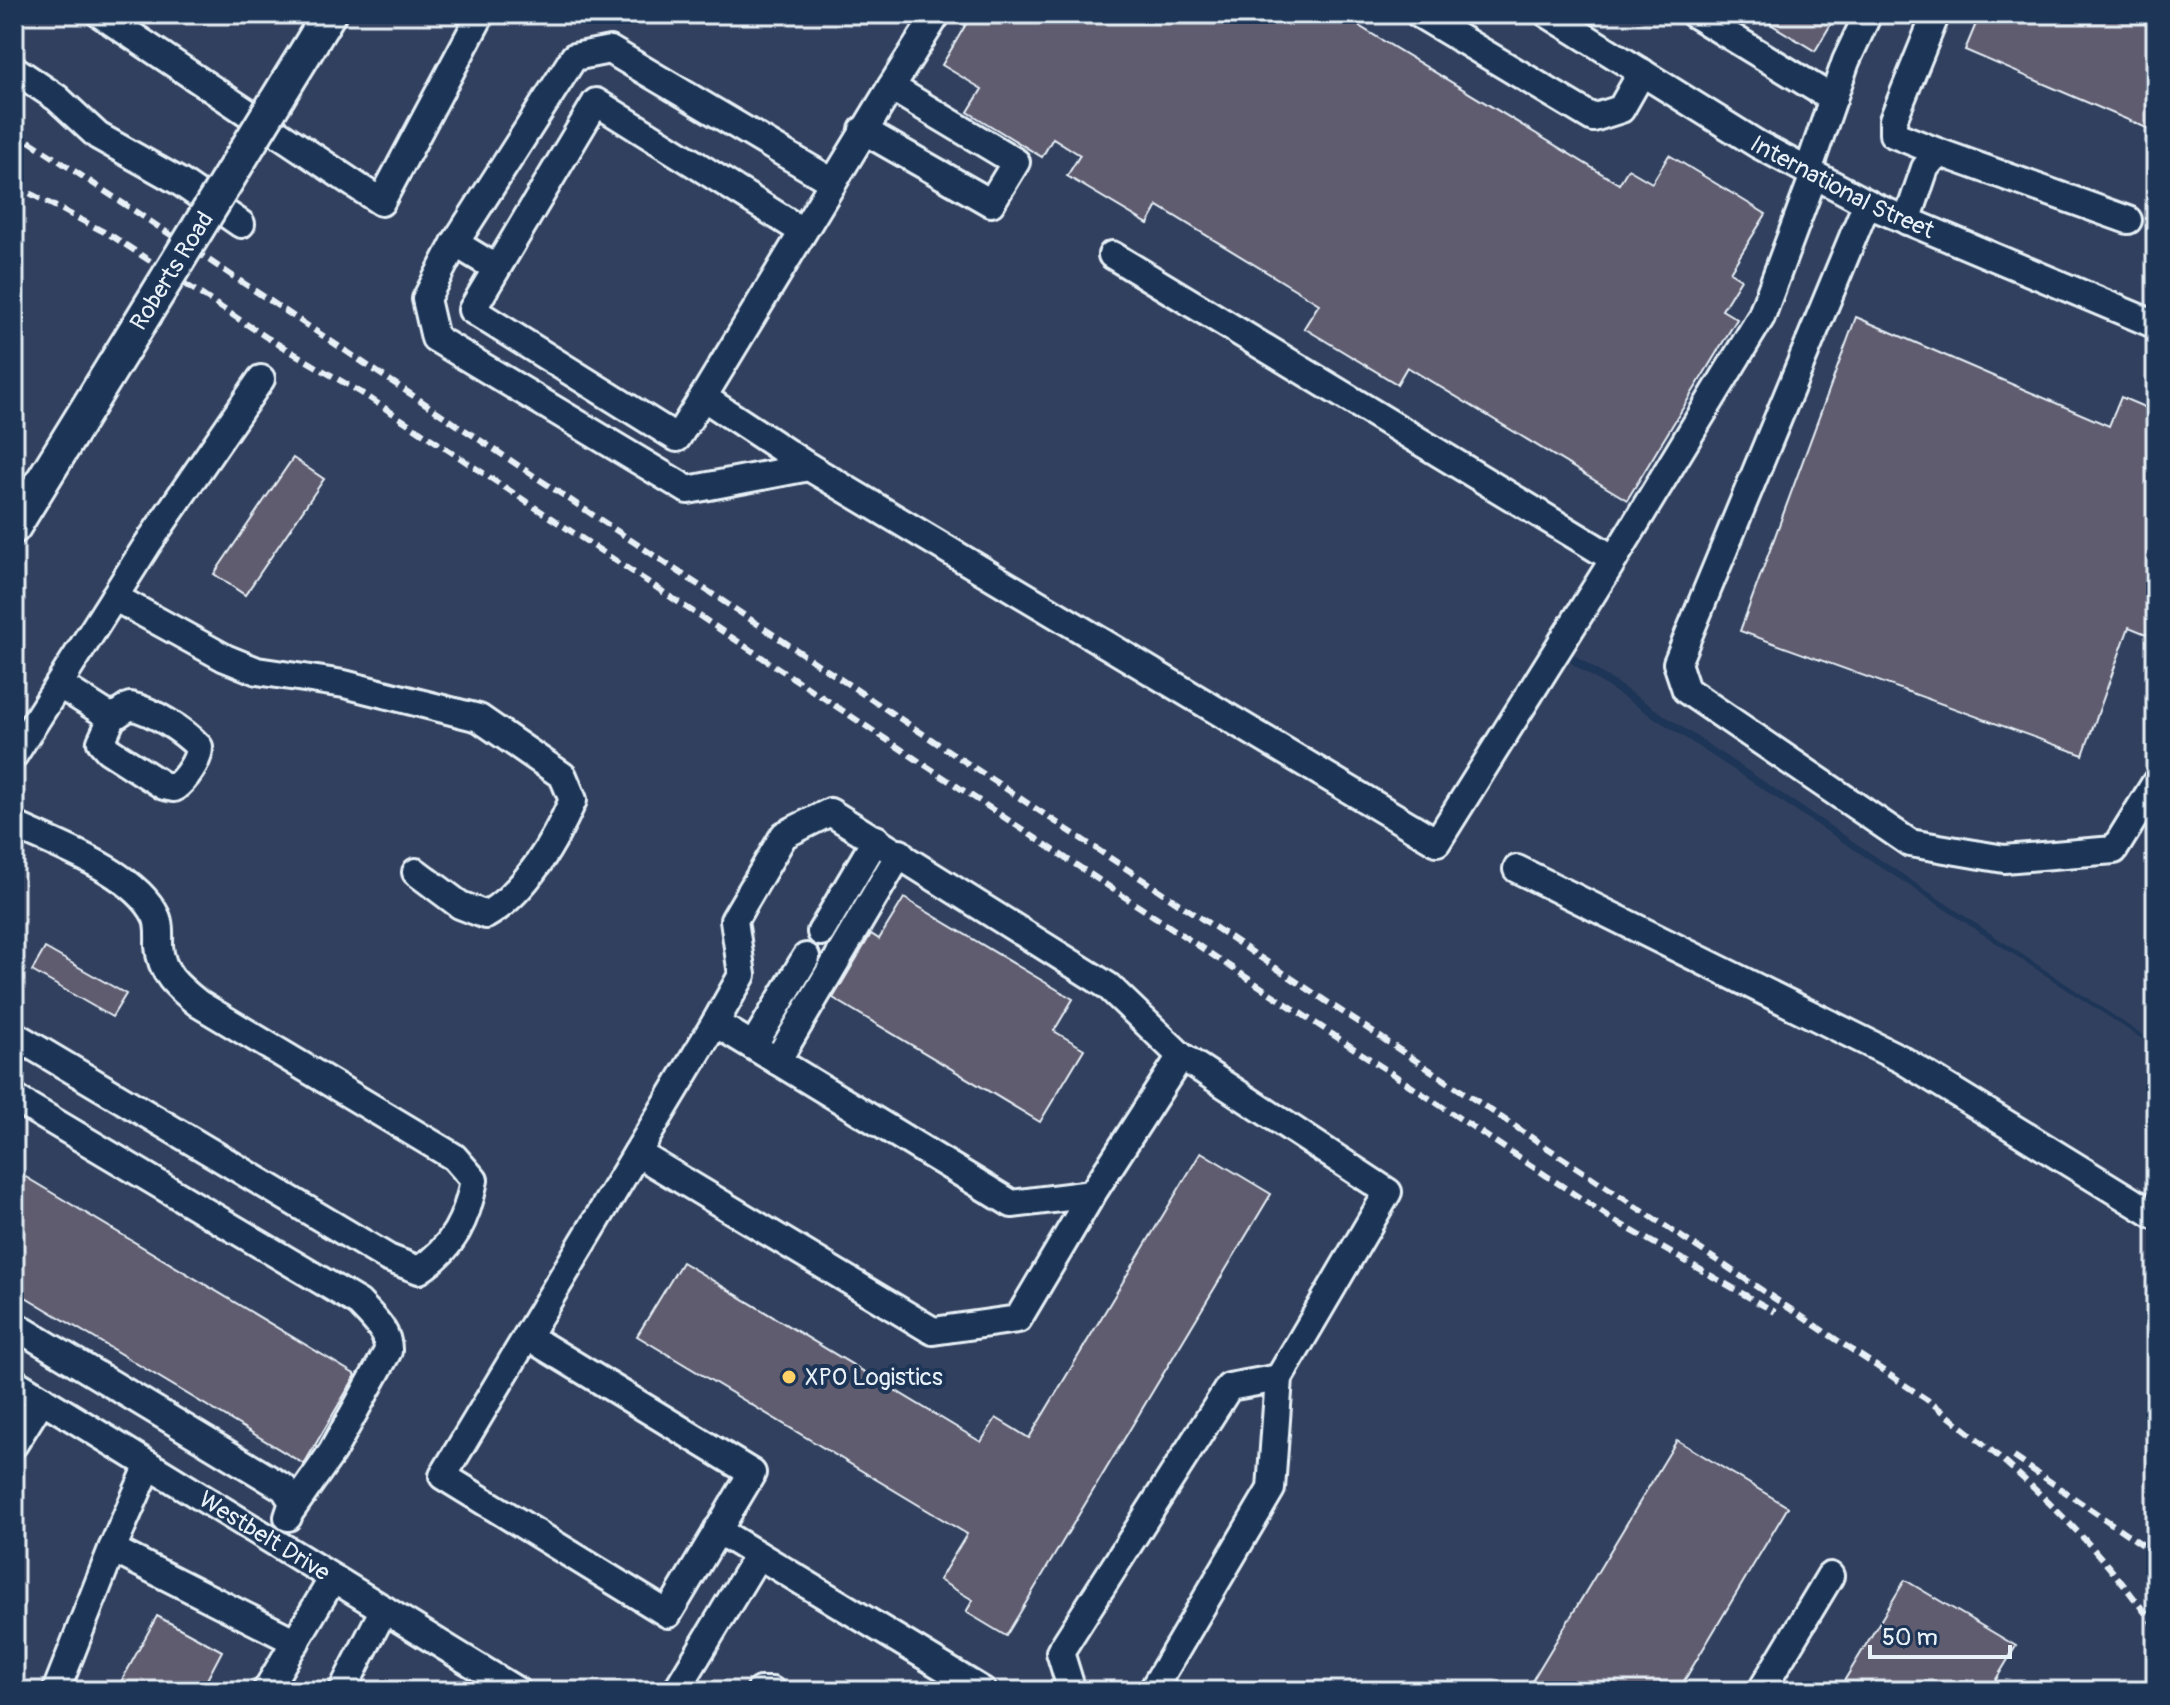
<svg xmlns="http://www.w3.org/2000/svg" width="2170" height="1705" font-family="Pangolin,sans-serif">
  <rect width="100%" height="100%" fill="#1d3557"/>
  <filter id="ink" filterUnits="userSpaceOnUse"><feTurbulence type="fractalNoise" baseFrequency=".0125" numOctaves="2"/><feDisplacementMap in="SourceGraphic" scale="16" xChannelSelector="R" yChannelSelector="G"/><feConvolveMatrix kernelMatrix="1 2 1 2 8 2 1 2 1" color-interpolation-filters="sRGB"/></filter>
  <g filter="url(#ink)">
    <polygon fill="#31415e" points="14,14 2156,14 2156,1044 1573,654 1568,661 2156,1048 2156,1691 14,1691"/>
    <g fill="#615c70" stroke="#e8f1f8" stroke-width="2">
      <polygon points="972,14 1339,14 1619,184 1628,169 1652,183 1669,155 1766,214 1730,272 1741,279 1722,310 1737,319 1627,500 1407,367 1397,384 1304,328 1319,304 1158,206 1148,224 1067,176 1080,155 1053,138 1042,157 968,112 982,89 942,65"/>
      <polygon points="1754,14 1837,14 1815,51"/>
      <polygon points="1980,14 2156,14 2156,132 1965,50"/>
      <polygon points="1856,317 2109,426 2121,397 2156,412 2156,638 2129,627 2083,755 1740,631"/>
      <polygon points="293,458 324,479 245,595 214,574"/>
      <polygon points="904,898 1073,999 1054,1031 1084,1049 1040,1122 833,998 871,934 879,939"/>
      <polygon points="45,948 126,994 112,1017 32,971"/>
      <polygon points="1201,1152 1271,1194 1006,1636 966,1612 973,1600 939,1580 967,1534 637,1336 682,1262 981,1442 996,1418 1029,1438"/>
      <polygon points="14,1170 356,1375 304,1464 14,1290"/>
      <polygon points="1677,1440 1788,1507 1678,1691 1526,1691"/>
      <polygon points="1905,1580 2016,1646 1989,1691 1838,1691"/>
      <polygon points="157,1616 222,1651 201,1691 116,1691"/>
    </g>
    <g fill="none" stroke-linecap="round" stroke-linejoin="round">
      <defs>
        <g id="minor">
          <polyline points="100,14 381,202 481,14"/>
          <polyline points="1419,14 1593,118 1621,109 1642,72"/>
          <path id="s1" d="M1548,14l209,130 118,63 281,118"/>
          <polyline points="1694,14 1833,99"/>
          <polyline points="1936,14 1893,120 1893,134 1938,152"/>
          <polyline points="14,69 57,98 98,136 180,182 241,224"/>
          <polyline points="863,130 991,203 1016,162 891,87 937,14"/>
          <polyline points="1808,171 1846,61 1868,14"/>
          <polyline points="831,181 610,50 574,57 455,243 426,299 435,338 688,490 809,467 1437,842 1614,559"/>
          <polyline points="1867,203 1677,663 1686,690 1910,843 2004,859 2114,850 2156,782"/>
          <polyline points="1907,221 1925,168 1938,152 2128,220"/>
          <polyline points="455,243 496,268"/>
          <polyline points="1112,255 1614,559 1761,317 1814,175"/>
          <polyline points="703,397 677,438 472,310 596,102 802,231"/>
          <polyline points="809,467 703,397 891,87"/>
          <path d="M114,597l111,61 32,13 87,13 135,34 84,58 10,24c-18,41 -48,93 -87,115l-26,-10 -44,-33"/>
          <path d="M60,685l52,33 -11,24 7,8 56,36 10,2c11,-8 25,-27 25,-41 -16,-17 -46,-36 -69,-41l-18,12"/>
          <polyline points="14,755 147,545 261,379"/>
          <path d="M14,825c42,20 121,47 142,91 4,8 3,20 3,30 2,28 19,41 40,58l255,153 20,23c-7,39 -21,68 -55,90l-31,-12 -374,-223"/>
          <polyline points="1517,869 1901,1059 2156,1216"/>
          <polyline points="821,932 876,839"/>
          <polyline points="715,1023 742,975 734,920 784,835 830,812 1108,986 1181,1056"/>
          <polyline points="753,1046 806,957"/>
          <polyline points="777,1061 900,853"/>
          <path d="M14,1098l345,205c12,13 30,28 29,48l-56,101 -40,57"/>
          <polyline points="637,1153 933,1331 1018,1319 1092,1194"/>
          <polyline points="14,1325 284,1488 293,1502 288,1517"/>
          <polyline points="527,1336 715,1023 1012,1204 1092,1194 1181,1056 1388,1192 1279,1378 1271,1489 1152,1691"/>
          <polygon points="527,1336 752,1473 668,1614 443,1476"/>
          <path id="s2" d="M14,1382l503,309"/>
          <polyline points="14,1444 42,1399"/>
          <polyline points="717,1530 983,1691"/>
          <polyline points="112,1549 296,1642"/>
          <polyline points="56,1691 112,1549 149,1465"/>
          <polyline points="266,1691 333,1578"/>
          <polyline points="342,1691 384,1609"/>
          <polyline points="676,1691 758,1555"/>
          <polyline points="760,1691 772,1691"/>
          <polyline points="1072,1691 1060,1652 1229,1387 1279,1378"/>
          <polyline points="1761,1691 1830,1576"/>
        </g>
        <g id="major">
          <polyline points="315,37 329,14"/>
          <polyline points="14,527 139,324"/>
        </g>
      </defs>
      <use href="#minor" stroke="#e8f1f8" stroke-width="32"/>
      <use href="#major" stroke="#e8f1f8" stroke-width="38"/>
      <use href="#minor" stroke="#1d3557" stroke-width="26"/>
      <use href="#major" stroke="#1d3557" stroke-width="32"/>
      <g stroke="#e8f1f8" stroke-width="6" stroke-dasharray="12 6" stroke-linecap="butt">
        <path d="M14,131l1912,1268c89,66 166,138 230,229"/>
        <polyline points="14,185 112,236 266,337 365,395 1615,1221 1775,1312"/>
        <polyline points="2014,1457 2156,1554"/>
      </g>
      <defs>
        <polyline id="major-bridge" points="139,324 315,37"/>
      </defs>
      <use href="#major-bridge" stroke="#e8f1f8" stroke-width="38" stroke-linecap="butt"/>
      <use href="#major-bridge" stroke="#1d3557" stroke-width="32"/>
    </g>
  </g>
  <circle fill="#ffd166" stroke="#1d3557" stroke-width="3" cx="789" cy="1377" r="8"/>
  <g text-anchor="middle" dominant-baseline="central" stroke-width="8" stroke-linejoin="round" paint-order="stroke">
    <g font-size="24" fill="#e8f1f8" stroke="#1d3557">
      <text stroke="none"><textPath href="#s1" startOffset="342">International Street</textPath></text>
      <text transform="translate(172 271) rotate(-58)">Roberts Road</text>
      <text stroke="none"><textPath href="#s2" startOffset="294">Westbelt Drive</textPath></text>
    </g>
    <g font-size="24" fill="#e8f1f8" stroke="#1d3557" text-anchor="start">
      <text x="805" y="1377">XPO Logistics</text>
    </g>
  </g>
  <rect width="2170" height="1705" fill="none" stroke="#1d3557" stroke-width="48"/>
  <rect x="24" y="24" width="2122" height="1657" fill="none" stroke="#e8f1f8" stroke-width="3" filter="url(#ink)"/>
  <path d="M1870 1645v12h140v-12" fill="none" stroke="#e8f1f8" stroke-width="4"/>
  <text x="1882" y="1645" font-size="24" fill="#e8f1f8" stroke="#1d3557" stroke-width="6" paint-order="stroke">50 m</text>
</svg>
